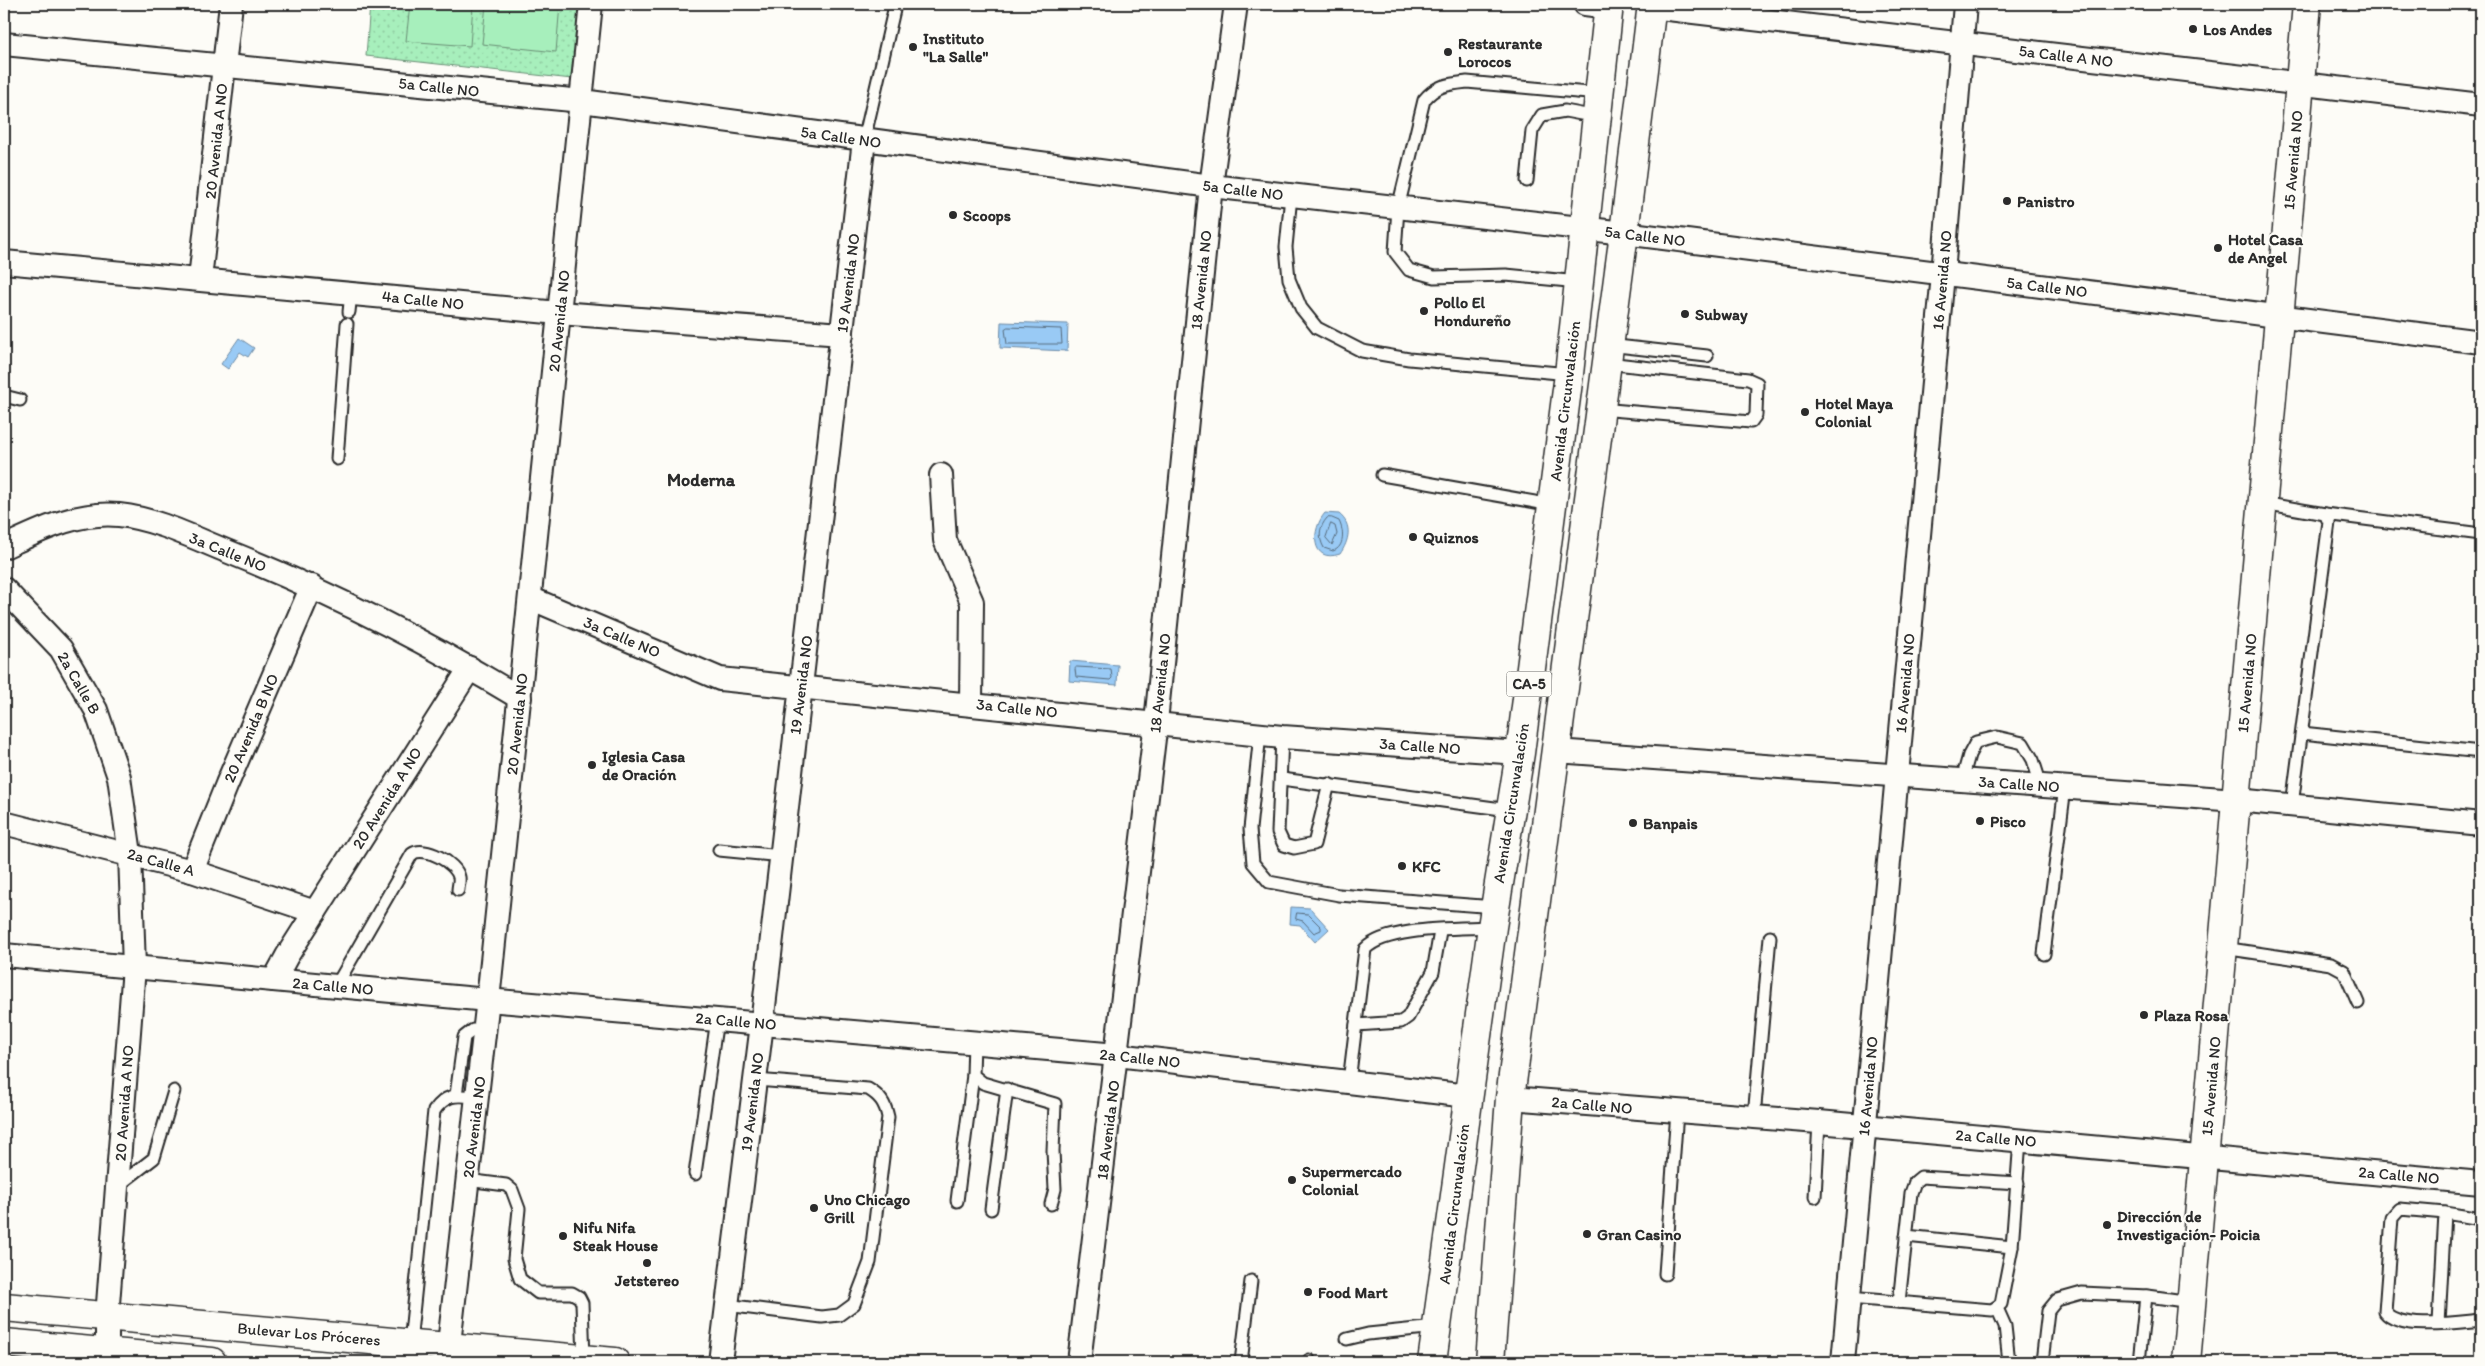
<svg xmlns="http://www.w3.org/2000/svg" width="2485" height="1366" font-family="Itim,sans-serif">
  <defs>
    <pattern id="green-dots" width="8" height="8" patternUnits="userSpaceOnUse" patternTransform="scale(1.25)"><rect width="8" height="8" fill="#a7efbc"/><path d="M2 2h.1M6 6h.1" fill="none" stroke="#90cda2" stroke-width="1.8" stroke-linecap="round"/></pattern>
  </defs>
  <rect width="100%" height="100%" fill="#fdfcf7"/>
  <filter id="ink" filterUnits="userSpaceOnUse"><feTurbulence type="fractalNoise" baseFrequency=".02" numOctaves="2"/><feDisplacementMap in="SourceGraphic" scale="10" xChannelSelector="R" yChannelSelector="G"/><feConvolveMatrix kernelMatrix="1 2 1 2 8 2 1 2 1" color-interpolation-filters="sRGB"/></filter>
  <g filter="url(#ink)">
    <polygon fill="url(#green-dots)" stroke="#698d74" points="370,4 580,4 572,79 366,56"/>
    <g fill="#a7efbc" stroke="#698d74">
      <polygon points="410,4 473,4 470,46 406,41"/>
      <polygon points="486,4 560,4 556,52 482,44"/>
    </g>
    <g fill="#99caf5" stroke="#6d8aa4">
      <polygon points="1001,322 1068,324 1067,351 1000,348"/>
      <polygon points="239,338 254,348 248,357 240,352 228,369 221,364"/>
      <path d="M1325,513l14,1c14,11 10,27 1,40 -30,10 -29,-25 -15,-41z"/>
      <polygon points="1070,661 1118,665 1117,685 1069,681"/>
      <polygon points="1291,907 1310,908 1329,929 1315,942 1300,925 1290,924"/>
    </g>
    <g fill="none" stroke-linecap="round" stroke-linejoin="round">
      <g stroke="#576b7c" stroke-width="1">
        <polygon points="1008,327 1061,329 1062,344 1007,344 1005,329"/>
        <path d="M1332,518l7,3c5,10 6,26 -6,30l-9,-3c-6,-11 -5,-21 3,-30z"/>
        <polygon points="1331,524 1335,526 1337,534 1332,545 1326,538"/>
        <polygon points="1077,667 1111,669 1112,678 1110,680 1076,677 1075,669"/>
        <polygon points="1297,913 1308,914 1321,927 1321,930 1314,933 1303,921 1296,919"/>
      </g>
      <defs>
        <g id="service">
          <polyline points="864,140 894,10"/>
          <polyline points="1527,181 1532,131 1542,115 1565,111 1597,117"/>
          <polyline points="1291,196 1286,247 1289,279 1301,308 1317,328 1362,351 1409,359 1569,374"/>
          <path d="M1579,282l-73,-7 -72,2 -25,-7 -14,-18 3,-44 26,-108c12,-15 25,-16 43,-18l132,12"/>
          <polyline points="349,312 351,293"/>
          <polyline points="1608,345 1707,356"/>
          <polyline points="4,396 20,400"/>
          <polyline points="1600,409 1751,422 1756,415 1757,383 1748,379 1607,363"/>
          <polyline points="337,459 347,324"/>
          <polyline points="1382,475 1552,505"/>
          <polyline points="2263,503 2325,514 2329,522 2292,805"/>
          <polyline points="2325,514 2481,534"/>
          <polyline points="2302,733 2481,752"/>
          <polyline points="1260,734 1250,829 1253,863 1269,882 1339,895 1495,907"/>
          <polyline points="1282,737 1278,832 1284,845 1294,848 1314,844 1329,784"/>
          <polyline points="1282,779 1509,810"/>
          <polyline points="1962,780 1969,755 1976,742 1997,737 2023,743 2033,760 2041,785"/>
          <polyline points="719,850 782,856"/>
          <polyline points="2223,948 2331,964 2344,971 2358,1003"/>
          <polyline points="2044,954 2065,787"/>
          <path d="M336,986l76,-132c13,-9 44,9 47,23 1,4 -1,9 -1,13"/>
          <polyline points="1356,1025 1401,1022 1408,1017 1433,972 1440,931"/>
          <polyline points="974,1042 973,1075 983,1083 1055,1104 1053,1151 1055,1189 1051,1204"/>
          <path d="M1349,1082l16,-133c22,-23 95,-20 127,-22"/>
          <polyline points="456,1095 464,1037 473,1030 484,1031"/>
          <polyline points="1754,1117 1770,937"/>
          <polyline points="695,1174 717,1019"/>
          <polyline points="467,1180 506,1185 512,1190 519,1209 514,1259 520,1279 538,1293 572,1293 579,1297 582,1303 584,1359"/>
          <polyline points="119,1185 154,1158 174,1091"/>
          <polyline points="1815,1197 1819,1122"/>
          <polyline points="957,1201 973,1075"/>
          <polyline points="991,1209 1007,1089"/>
          <polyline points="2445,1213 2481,1219"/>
          <polyline points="1906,1236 2012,1247"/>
          <polyline points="1665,1274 1677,1112"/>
          <polyline points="1849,1298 1992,1310 2001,1304 2012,1247 2020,1140"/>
          <polyline points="1899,1302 1911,1193 1915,1182 1921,1177 2018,1183"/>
          <path d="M726,1305l96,12 17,-2 15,-11 16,-42 18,-145c-3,-14 -8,-21 -20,-28l-112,-9"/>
          <polyline points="1997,1308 2005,1326 2009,1362"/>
          <path d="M2439,1323l6,-110 -45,-4 -8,9 -7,94c15,19 74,10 96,8"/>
          <polyline points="1347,1339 1368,1334 1436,1327"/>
          <path d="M410,1343l24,-232c13,-18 22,-16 43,-14"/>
          <polyline points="1241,1362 1251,1281"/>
          <polyline points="1308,1362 1309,1360"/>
          <polyline points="2042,1362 2048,1311 2057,1300 2082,1293 2148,1296 2191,1302"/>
          <polyline points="2139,1362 2146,1296"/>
        </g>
        <g id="minor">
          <polyline points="1585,4 1609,7"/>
          <polyline points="1651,7 2481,105"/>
          <polyline points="4,44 582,101 1211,186 1624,233 2481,342"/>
          <polyline points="4,262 559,313 842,334"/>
          <polyline points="200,279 231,4"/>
          <polyline points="941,475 945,540 972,602 971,704"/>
          <path d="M4,547c37,-17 73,-36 115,-32 38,4 75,23 110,37 104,42 195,88 291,146"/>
          <polyline points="4,589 61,649 96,710 119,777 130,854 134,967 107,1317 107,1362"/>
          <polyline points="530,598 720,679 1282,737 1520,753"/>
          <polyline points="1556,751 2237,800 2481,824"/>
          <polyline points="4,823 192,871 315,912"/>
          <polyline points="192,871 227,784 312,586"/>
          <polyline points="4,955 488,1000 1117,1055 1468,1096"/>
          <polyline points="274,980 287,956 470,668"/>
          <polyline points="1510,1098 1819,1122 2481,1183"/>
          <polyline points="447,1362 490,981 591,4"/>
          <polyline points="720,1362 762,1024 864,140"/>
          <polyline points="1079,1362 1156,722 1211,186 1236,4"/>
          <polyline points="1843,1362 1943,274 1965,4"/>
        </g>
        <g id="tertiary">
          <polyline points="4,1307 615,1362"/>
          <polyline points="4,1343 212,1362"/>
          <polyline points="2186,1362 2307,4"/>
        </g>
        <g id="trunk">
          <polyline points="1432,1362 1492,927 1520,753 1569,374 1609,4"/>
          <polyline points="1490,1362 1510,1098 1624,233 1652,4"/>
        </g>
      </defs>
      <use href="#service" stroke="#2b2b2b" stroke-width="15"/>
      <use href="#minor" stroke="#2b2b2b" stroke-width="26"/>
      <use href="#tertiary" stroke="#2b2b2b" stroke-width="31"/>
      <use href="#trunk" stroke="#2b2b2b" stroke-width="31"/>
      <use href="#service" stroke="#fdfcf7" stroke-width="11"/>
      <use href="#minor" stroke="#fdfcf7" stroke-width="22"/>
      <use href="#tertiary" stroke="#fdfcf7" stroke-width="28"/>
      <use href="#trunk" stroke="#fdfcf7" stroke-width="28"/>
    </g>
  </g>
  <g fill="#2b2b2b" stroke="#fdfcf7" stroke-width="2">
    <circle cx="2193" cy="29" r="5"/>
    <circle cx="913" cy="47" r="5"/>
    <circle cx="1448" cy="52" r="5"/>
    <circle cx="2007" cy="201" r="5"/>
    <circle cx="953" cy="215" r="5"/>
    <circle cx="2218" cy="248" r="5"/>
    <circle cx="1424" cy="311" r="5"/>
    <circle cx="1685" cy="314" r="5"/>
    <circle cx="1805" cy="412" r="5"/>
    <circle cx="1413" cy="537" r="5"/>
    <circle cx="592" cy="765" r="5"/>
    <circle cx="1980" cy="821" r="5"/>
    <circle cx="1633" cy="823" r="5"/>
    <circle cx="1402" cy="866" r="5"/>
    <circle cx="2144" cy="1015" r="5"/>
    <circle cx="1292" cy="1180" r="5"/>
    <circle cx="814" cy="1208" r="5"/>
    <circle cx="2107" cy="1225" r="5"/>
    <circle cx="1587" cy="1234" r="5"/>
    <circle cx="563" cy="1236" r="5"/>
    <circle cx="647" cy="1263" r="5"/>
    <circle cx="1308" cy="1292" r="5"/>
  </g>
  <g text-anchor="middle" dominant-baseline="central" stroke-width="4" stroke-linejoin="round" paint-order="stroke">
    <rect fill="#fdfcf7" stroke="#6a6a68" stroke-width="1" x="1506.5" y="671.5" width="45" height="25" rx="4"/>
    <g font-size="15" font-weight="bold" fill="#2b2b2b">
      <text x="1529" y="684">CA-5</text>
    </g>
    <g font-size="16" font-weight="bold" fill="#2b2b2b" stroke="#fdfcf7" text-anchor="start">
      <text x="2203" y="29">Los Andes</text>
      <text x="923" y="38">Instituto<tspan x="923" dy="18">"La Salle"</tspan></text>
      <text x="1458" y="43">Restaurante<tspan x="1458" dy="18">Lorocos</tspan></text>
      <text x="2017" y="201">Panistro</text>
      <text x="963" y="215">Scoops</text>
      <text x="2228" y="239">Hotel Casa<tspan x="2228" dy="18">de Angel</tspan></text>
      <text x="1434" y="302">Pollo El<tspan x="1434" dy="18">Hondureño</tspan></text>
      <text x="1695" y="314">Subway</text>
      <text x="1815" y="403">Hotel Maya<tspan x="1815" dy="18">Colonial</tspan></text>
      <text x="1423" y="537">Quiznos</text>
      <text x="602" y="756">Iglesia Casa<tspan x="602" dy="18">de Oración</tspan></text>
      <text x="1990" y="821">Pisco</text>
      <text x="1643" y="823">Banpais</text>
      <text x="1412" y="866">KFC</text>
      <text x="2154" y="1015">Plaza Rosa</text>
      <text x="1302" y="1171">Supermercado<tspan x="1302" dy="18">Colonial</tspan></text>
      <text x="824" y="1199">Uno Chicago<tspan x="824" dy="18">Grill</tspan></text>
      <text x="2117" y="1216">Dirección de<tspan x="2117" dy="18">Investigación- Poicia</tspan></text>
      <text x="573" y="1227">Nifu Nifa<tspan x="573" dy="18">Steak House</tspan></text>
      <text x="1597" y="1234">Gran Casino</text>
      <text x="647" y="1280" text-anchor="middle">Jetstereo</text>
      <text x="1318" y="1292">Food Mart</text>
    </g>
    <g font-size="16" fill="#2b2b2b" stroke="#fdfcf7">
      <text transform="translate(2066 56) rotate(7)">5a Calle A NO</text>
      <text transform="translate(439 87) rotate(6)">5a Calle NO</text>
      <text transform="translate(841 137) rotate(8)">5a Calle NO</text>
      <text transform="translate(216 141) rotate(-84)">20 Avenida A NO</text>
      <text transform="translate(2293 160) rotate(-85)">15 Avenida NO</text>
      <text transform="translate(1243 190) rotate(7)">5a Calle NO</text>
      <text transform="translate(1645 236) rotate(7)">5a Calle NO</text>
      <text transform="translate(1201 280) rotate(-84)">18 Avenida NO</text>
      <text transform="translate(1942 280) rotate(-85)">16 Avenida NO</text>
      <text transform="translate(848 283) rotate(-83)">19 Avenida NO</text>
      <text transform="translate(2047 287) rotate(7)">5a Calle NO</text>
      <text transform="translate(423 300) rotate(6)">4a Calle NO</text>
      <text transform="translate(559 321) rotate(-84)">20 Avenida NO</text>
      <text transform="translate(1565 401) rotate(-83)">Avenida Circunvalación</text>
      <text transform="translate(228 552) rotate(22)">3a Calle NO</text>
      <text transform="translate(622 637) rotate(23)">3a Calle NO</text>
      <text transform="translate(79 683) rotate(60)">2a Calle B</text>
      <text transform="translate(1160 683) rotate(-84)">18 Avenida NO</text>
      <text transform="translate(1905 683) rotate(-85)">16 Avenida NO</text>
      <text transform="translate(2247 683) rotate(-85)">15 Avenida NO</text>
      <text transform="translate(801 685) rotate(-83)">19 Avenida NO</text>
      <text transform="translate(1017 708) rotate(6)">3a Calle NO</text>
      <text transform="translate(517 724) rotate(-84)">20 Avenida NO</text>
      <text transform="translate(251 728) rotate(-67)">20 Avenida B NO</text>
      <text transform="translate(1420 746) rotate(4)">3a Calle NO</text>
      <text transform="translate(2019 784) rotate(4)">3a Calle NO</text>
      <text transform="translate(387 798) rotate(-58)">20 Avenida A NO</text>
      <text transform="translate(1511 803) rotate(-81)">Avenida Circunvalación</text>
      <text transform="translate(161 862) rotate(15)">2a Calle A</text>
      <text transform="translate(333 986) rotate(5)">2a Calle NO</text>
      <text transform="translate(736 1021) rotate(5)">2a Calle NO</text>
      <text transform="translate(1140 1058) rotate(6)">2a Calle NO</text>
      <text transform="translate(1868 1086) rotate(-85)">16 Avenida NO</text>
      <text transform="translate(2211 1086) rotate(-85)">15 Avenida NO</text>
      <text transform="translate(752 1102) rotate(-83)">19 Avenida NO</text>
      <text transform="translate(124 1103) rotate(-86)">20 Avenida A NO</text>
      <text transform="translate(1592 1105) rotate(5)">2a Calle NO</text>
      <text transform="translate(474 1127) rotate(-83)">20 Avenida NO</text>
      <text transform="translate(1108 1130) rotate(-83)">18 Avenida NO</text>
      <text transform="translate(1996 1138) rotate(5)">2a Calle NO</text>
      <text transform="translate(2399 1175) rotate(5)">2a Calle NO</text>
      <text transform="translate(1454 1204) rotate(-83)">Avenida Circunvalación</text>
      <text transform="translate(309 1334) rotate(5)">Bulevar Los Próceres</text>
    </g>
    <g font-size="18" font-weight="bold" fill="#2b2b2b" stroke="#fdfcf7">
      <text x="701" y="480">Moderna</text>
    </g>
  </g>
  <rect width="2485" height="1366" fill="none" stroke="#fdfcf7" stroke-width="20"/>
  <rect x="10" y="10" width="2465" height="1346" fill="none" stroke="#2b2b2b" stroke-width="2" filter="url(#ink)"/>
</svg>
